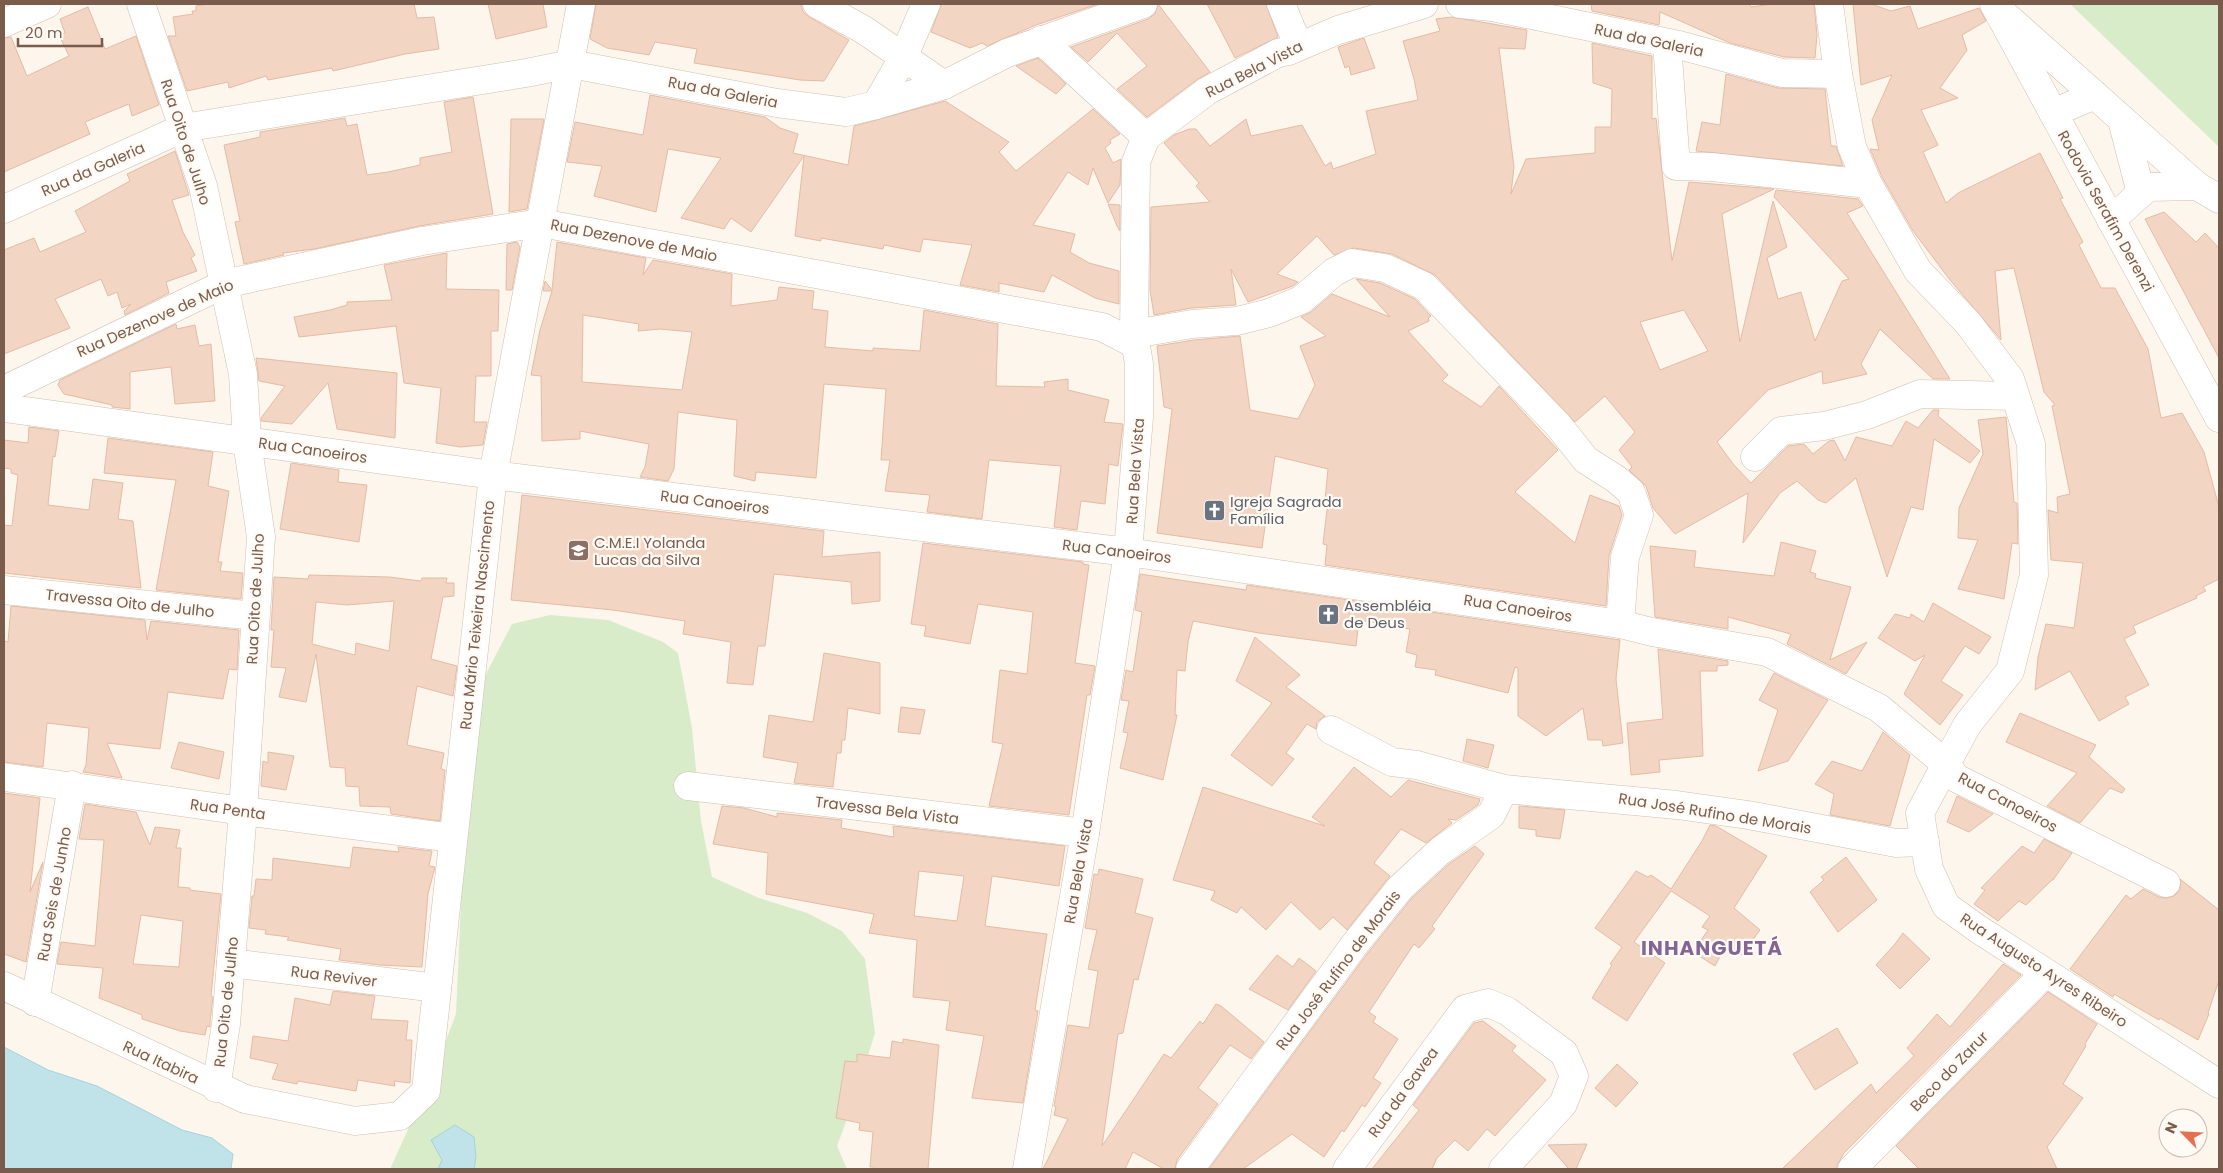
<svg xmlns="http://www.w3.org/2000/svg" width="2223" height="1173" font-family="Poppins,sans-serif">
  <rect width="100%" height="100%" fill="#fdf6ec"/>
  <g fill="#d8ecc9">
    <polygon points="2070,4 2219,4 2219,147"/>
    <polygon points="550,615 608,620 663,642 678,653 692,728 701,821 712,877 759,898 807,913 842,931 865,959 875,1033 856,1095 837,1146 847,1169 474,1169 476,1157 443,1160 438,1169 390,1169 434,1072 456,1014 463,858 475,695 512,624"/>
  </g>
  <g fill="#bfe3e8" stroke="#a5d3da">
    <polygon points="4,1047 48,1070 97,1086 182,1130 212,1138 233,1154 231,1169 4,1169"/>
    <polygon points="455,1125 474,1137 476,1157 474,1169 438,1169 442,1160 431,1140"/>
  </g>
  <g fill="#f3d5c3" stroke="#e6bba3" fill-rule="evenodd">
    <polygon points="209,4 414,4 417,18 434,17 439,49 405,54 333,71 332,68 268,80 266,76 229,88 228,82 187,91 168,36 176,36 173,17 193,14 192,11 196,11 196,6"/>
    <polygon points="488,4 543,4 547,27 496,39"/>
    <polygon points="596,4 801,4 803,12 809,17 849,40 824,81 800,80 694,63 697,49 655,42 649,55 607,48 590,39"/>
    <polygon points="941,4 1098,4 1036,25 987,46 982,43 970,48 931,32"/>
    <polygon points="1158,4 1210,72 1198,79 1147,117 1117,89 1147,66 1117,33 1088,62 1071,47 1148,19 1155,14"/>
    <polygon points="1207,4 1266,4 1278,37 1235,58"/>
    <polygon points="1591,4 1750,4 1751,7 1772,4 1814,4 1817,35 1815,58 1784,57 1730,43 1660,12 1659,25 1592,11"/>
    <polygon points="1853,4 1871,4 1891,11 1910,6 1918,29 1979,8 1986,21 1962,35 1967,50 1940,88 1958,98 1921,110 1938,145 1923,152 1946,203 1958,193 2040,153 2063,198 2060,199 2083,242 2079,245 2101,288 2115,288 2148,349 2161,418 2182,413 2204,452 2219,507 2219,579 2203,587 2206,591 2196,596 2197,598 2133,626 2136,633 2124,639 2149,685 2125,697 2129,704 2099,721 2070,671 2035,690 2038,657 2046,624 2074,628 2083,563 2051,560 2048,510 2058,513 2057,497 2070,494 2052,406 2055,405 2044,392 2014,268 1995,271 2001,340 1950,280 1913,231 1882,177 1870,149 1879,150 1872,120 1892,75 1861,85"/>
    <polygon points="88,7 105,49 136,36 159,105 132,116 129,104 85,122 90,134 4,172 4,38 11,37 27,76 69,56 59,35 65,33 60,19"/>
    <path d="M1452,17l75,13 -2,19 -26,-1 15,119 -3,27 15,-35 69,-6v-26h16l1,-38 -19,-6 -1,-40 60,13v63l4,-1 16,143 17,-79 85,7 -52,25 18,128 33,-141 14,46 -20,11 11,41 23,-7 14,49 27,-60 7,-2 -75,-82 2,-7 82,9 5,7 -16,7 103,166h-17l-53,-50 -19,35 6,10 -44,10 -1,-13 -54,19 -51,52 17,23 17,18 37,-37 16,-2 9,10 16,-13 5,-1 11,21 11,-24 36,9 14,-25 12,7 15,-18h6l-1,6 42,35 -10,12 -36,-24 -11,71 -12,-3 -24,70 -31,-99 -30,25 -8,-3 -21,-19 -17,12 -37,50 5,-50 -73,41 -22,-26 -7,-22 -17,-16 3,-3 -13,-17 16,-18 -30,-36 -30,26 -140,-147 -43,-21 -38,-6 -20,7 -17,-19 -40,38 21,8 -5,4 -45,16 -17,-33 5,36 -45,3 -37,7 -4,-25 1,-83 59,-5 -14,-16 3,-3 -35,-40 10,-8 15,-6h7l14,17 36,-27 5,17 51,-11 23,41 6,-4 2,7 43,-15 -10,-43 52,-11 -4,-21 -11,-38 37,-10 -4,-12zM1684,310l24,41 -48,19 -20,-48z"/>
    <polygon points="1364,38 1375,68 1351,75 1349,66 1345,68 1338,47"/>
    <polygon points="1038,58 1066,84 1056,94 1016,66"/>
    <polygon points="1726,74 1778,88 1825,89 1831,146 1836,146 1843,166 1696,151 1702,122 1720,125"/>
    <polygon points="650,95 765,117 780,128 798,134 793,153 848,165 854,126 945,101 1009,142 999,152 1016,171 1093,109 1120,134 1110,140 1111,143 1105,148 1113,163 1121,159 1120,185 1108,203 1093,168 1088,185 1068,172 1033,225 1075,234 1070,252 1089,263 1119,271 1119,304 1095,298 1052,275 1044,292 999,283 999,292 960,285 972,245 923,239 920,252 884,245 883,249 821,238 821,241 795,236 804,156 751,232 731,218 724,229 681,218 721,158 668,149 656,212 594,196 602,166 567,162 575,122 643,135"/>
    <polygon points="473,97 493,214 419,226 314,249 283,253 284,255 244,264 235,222 240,221 224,145 260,137 260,132 345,118 347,126 357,124 367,175 388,172 420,165 420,158 452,152 444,102"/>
    <polygon points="511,119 544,119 527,209 509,212"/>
    <polygon points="175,151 189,195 172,200 183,232 195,255 191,258 197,271 166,282 169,293 125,315 124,311 131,304 122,308 117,292 108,296 101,279 55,299 70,328 4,354 4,250 34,238 40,252 86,232 75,211 130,181 127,174"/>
    <polygon points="1108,204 1120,205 1120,231 1117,226"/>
    <polygon points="2164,212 2196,242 2205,233 2219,248 2219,358 2145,219"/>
    <polygon points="517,242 520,247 512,290 506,290 507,244"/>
    <path d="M557,242l89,16 -3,17 10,-15 79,14 -1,32 46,-6 2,-13 35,4 -2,18 16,2 -3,36 48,4v-3l47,3 4,-41 74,14 -2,62 49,1 -1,-5 24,-3v11l41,10 -5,22 19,2 -5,42 -9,-2 -4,40 -24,-3 -4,29 -23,-3 7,-61 -72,-6 -7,59 -55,-7 3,-17 -45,-4 5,-31h-9l5,-71 -62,-5 -8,94 -60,-6 -1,9 -21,-5 3,-56 -59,-8 -4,57 -6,12 -28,-4 5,-10 4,-23 -69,-13v8l-38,2 -1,-65 -10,-1 9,-45 12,-39h-9l2,-10 7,9zM583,315l56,9 -1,7 22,-2 32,3 -10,58 -100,-8z"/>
    <polygon points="447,253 446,289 499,290 498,331 491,331 491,376 476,376 474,422 487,422 483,445 460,447 436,443 441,388 404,383 396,326 299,337 294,317 330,310 347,305 347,302 392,300 384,265"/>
    <polygon points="1356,279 1380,283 1415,299 1431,316 1428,318 1429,321 1408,331 1448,375 1442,381 1481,407 1499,386 1558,450 1515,492 1575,543 1590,495 1619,506 1622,515 1609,556 1606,606 1325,565 1327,545 1323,544 1328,501 1325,500 1328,469 1275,456 1262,548 1157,533 1172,409 1164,407 1157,346 1194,340 1240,336 1250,410 1298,419 1315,385 1300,346 1326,336 1301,317 1311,312 1332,294 1390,317"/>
    <polygon points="176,324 177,329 195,325 199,346 211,344 215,401 175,404 171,367 130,372 130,409 112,407 112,405 64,394 58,385 60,380"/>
    <polygon points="256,358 397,373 395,438 337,429 328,383 292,424 261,421 261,418 285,386 259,381"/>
    <polygon points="2006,417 2014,502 2017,503 2018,544 2012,543 2004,599 1958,589 1978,540 1958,538 1959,508 1983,454 1978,420"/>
    <polygon points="29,427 59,431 55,457 53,456 48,505 89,510 93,479 123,483 118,519 133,521 141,588 4,573 4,525 12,526 18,475 11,473 11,469 4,468 4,440 28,443"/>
    <polygon points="108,438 213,452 208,486 229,491 218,562 222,562 220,571 243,573 241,599 156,590 176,480 104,473"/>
    <polygon points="291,463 339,470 338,482 367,485 359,542 280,529"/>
    <polygon points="522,495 824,531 822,557 880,552 880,601 852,604 851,582 774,574 765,646 758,646 753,685 727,683 731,642 683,634 685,621 613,610 511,600"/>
    <polygon points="1781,542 1816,551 1810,572 1816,574 1815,578 1851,587 1830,660 1867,642 1846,674 1787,644 1791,634 1728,617 1728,629 1655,617 1650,546 1696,551 1694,567 1774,576"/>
    <polygon points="923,543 1083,562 1083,564 1089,565 1075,663 1095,666 1090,695 1087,695 1069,815 989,806 1003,744 992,742 1000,670 1027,674 1033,612 978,604 970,644 924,636 926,626 911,624"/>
    <polygon points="1140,574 1246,590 1247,585 1620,640 1616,679 1623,743 1603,746 1602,740 1588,740 1583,708 1546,736 1518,716 1518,668 1515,667 1508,693 1435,675 1436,670 1415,667 1417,655 1406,652 1410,629 1359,620 1356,646 1259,633 1193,621 1188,642 1185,671 1177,670 1175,715 1177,715 1163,780 1120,768 1128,733 1123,732 1129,701 1121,700 1126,670 1133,672 1142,612 1135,610"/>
    <path d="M309,575l80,2 32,4 1,-3h25l-1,5h8v13l-11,1 -12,62 26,7 -4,30 -36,-10 -10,59 37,8 -3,16 4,1 -5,51 -49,-7 -1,-7 -30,-1 -1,-19 -13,-1 -1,-18 -15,-1 -14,-113 -10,48 -27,-5 7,-29 -15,-1 3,-37h-3l3,-53 34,2zM394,601l-5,50 -33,-8 -1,12 -43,-11 4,-42 31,3z"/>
    <polygon points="1933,603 1991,637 1979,654 1965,646 1941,681 1963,695 1940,725 1904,694 1925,655 1915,661 1878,638 1895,614 1910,618 1911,614 1924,622"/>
    <polygon points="11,606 145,620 147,640 151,621 239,630 237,670 229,669 223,699 168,692 160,749 107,743 122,778 83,772 86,765 89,728 47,723 43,767 4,762 4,641 8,642"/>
    <polygon points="1255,637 1300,675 1286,687 1325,716 1317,722 1316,729 1307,724 1286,753 1294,759 1272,786 1231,755 1272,703 1236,681"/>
    <polygon points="1658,649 1728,661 1728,665 1717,666 1717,671 1700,671 1703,756 1659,760 1660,772 1631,775 1627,723 1663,719"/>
    <polygon points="824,653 880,663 880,714 848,708 845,740 842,740 841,753 837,753 833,787 794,783 798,763 763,757 769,715 813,722"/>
    <polygon points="1774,673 1828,700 1788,761 1758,771 1778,710 1759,700"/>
    <polygon points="901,707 925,710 920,734 898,732"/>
    <polygon points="2020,713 2096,745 2089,757 2125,789 2122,793 2110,788 2080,823 2047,806 2077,773 2006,742"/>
    <polygon points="1883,732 1910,755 1890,826 1830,815 1834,794 1815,784 1832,761 1862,771"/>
    <polygon points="1467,739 1494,745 1488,768 1463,761"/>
    <polygon points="179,742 224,752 219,779 171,768"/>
    <polygon points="268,752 294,756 286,790 261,786 263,761 268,763"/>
    <polygon points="1354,767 1391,797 1408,780 1480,799 1478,805 1456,820 1448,819 1452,823 1426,843 1401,829 1374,863 1390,876 1347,930 1333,917 1320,930 1291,902 1266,930 1241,907 1237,913 1211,900 1215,891 1173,880 1203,787 1325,826 1312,817"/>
    <polygon points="4,793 40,798 30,892 43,862 26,962 4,954"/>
    <polygon points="1957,796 1993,814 1969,832 1947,822"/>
    <path d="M85,804l51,8 14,33 5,-18 25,3 -4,18h5l-3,39 12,1v2l31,4 -10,102 2,1 -3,25v5l-3,-1 -2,9 -25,-4 -38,-12v-4l-43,-17 4,-30 -46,-4 4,-22 34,4 9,-106 -25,-1zM141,915l42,6 -4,46 -46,-3z"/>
    <path d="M722,806l22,2 33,9v-4l65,7 -1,8 53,9 -1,-11 172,20 -6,40 -67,-10 -7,50 62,8 -12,76 3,1 -15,92 -51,-5 12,-62 -38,-6 4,-29 -37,-4 4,-57 -48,-7 5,-19 -108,-20 2,-41 -55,-9zM919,871l45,5 -7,45 -43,-5z"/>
    <polygon points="1519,806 1565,810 1560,839 1536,836 1536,830 1519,828"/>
    <polygon points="1710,825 1716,826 1767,856 1734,908 1760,930 1742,955 1726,945 1715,966 1693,952 1708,930 1702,927 1710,916 1671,891 1634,942 1665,963 1627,1021 1592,998 1612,965 1610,964 1622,947 1595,928 1636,871 1648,877 1651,875 1671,889 1702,841"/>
    <polygon points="2044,839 2072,853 2053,880 2052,880 2026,905 2019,901 1998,921 1974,904 1985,890 1981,888 2022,846 2034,853"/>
    <polygon points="1475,846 1484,854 1432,926 1435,929 1419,948 1414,944 1369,1012 1376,1017 1373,1022 1398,1039 1373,1078 1381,1083 1365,1107 1362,1105 1344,1132 1342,1130 1324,1157 1292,1134 1243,1169 1209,1169 1367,954 1411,899 1450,863"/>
    <polygon points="353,847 399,852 398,847 432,851 429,866 435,867 428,894 422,967 380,965 339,960 341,949 287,940 289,937 265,934 266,930 249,928 252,896 254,896 256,879 272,880 273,858 350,868"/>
    <polygon points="1846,857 1877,900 1838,932 1810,892 1824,880 1821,877"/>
    <polygon points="1099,869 1143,879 1135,913 1153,918 1138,980 1134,979 1123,1033 1118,1034 1102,1146 1164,1054 1171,1058 1200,1021 1203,1024 1216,1004 1221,1006 1264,1042 1251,1059 1230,1045 1198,1088 1218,1104 1177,1160 1175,1169 1164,1169 1133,1152 1125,1169 1043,1169 1068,1119 1054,1115 1056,1107 1054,1106 1068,1025 1089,1028 1098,971 1088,969 1097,930 1085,928 1094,874 1098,875"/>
    <polygon points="2180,879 2219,910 2219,980 2208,1013 2209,1014 2198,1040 2160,1018 2159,1020 2114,994 2113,997 2070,969 2126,895 2131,899 2143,889 2159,897 2167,898 2174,896 2180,890"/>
    <polygon points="1903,933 1930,959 1900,989 1876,965 1895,944"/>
    <polygon points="1277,955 1293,967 1299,958 1316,971 1288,1010 1249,989"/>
    <polygon points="2003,964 2021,975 1844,1153 1837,1165 1837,1169 1782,1169 1871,1084 1876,1093 1914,1056 1907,1048 1937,1014 1950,1027"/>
    <polygon points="333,991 375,996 371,1019 408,1021 406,1040 412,1040 410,1083 394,1081 395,1086 358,1080 356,1091 298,1081 297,1084 272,1079 278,1064 250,1058 253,1036 288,1041 295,998 330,1005"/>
    <polygon points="2048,992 2097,1024 2085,1044 2086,1046 2063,1084 2083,1098 2047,1147 2057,1169 1919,1169 1896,1146"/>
    <polygon points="1483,1021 1516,1046 1512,1051 1546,1080 1495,1136 1487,1129 1468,1151 1455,1140 1437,1158 1432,1169 1372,1169 1419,1110 1413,1105 1474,1023"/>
    <polygon points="1837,1028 1858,1063 1815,1090 1793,1054"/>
    <polygon points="903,1039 939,1045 928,1169 874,1169 874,1167 870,1167 873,1132 859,1130 860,1123 836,1118 845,1061 857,1062 857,1054 890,1058 892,1041 903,1043"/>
    <polygon points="1617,1064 1638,1083 1616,1107 1595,1088"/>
    <polygon points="1587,1144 1576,1169 1569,1169 1548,1145"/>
  </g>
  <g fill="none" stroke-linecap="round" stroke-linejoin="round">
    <defs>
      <g id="minor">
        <polyline points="141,4 203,186 243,374 247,441 261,537 243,811 226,1024 216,1088"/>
        <polyline points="817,4 864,30 944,85"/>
        <polyline points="1281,4 1298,45"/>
        <polyline points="1460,4 1492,7 1679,45 1782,73 1838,74"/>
        <polyline points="1829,4 1838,74 1852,147 1868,184 1918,271 1968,323 2010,379 2031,444 2034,575 2010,671 1967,725 1946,764 1956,778 2166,883"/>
        <polyline points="1998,9 2197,186"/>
        <polyline points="4,23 47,4"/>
        <polyline points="1041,40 1146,137"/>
        <polyline points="1667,43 1676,166 1712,167 1868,184"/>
        <polyline points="876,105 903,58 926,4"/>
        <polyline points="2053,113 2095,95"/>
        <polyline points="2122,120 2141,193"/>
        <polyline points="4,209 183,128 526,73 571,64 777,103 846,112 876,105 944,85 1007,53 1143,4"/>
        <polyline points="2111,220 2148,187 2197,186 2219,199"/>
        <polyline points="1134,334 1192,324 1237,321 1269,313 1301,300 1334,272 1352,263 1385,268 1424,286 1558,425 1586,460 1616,479 1631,492 1639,515 1625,557 1620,624"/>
        <polyline points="4,390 224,284 422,241 541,223 1102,327 1135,344"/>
        <polyline points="4,408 493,475 1128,552 1139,417 1139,364 1134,334 1136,162 1146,137 1207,91 1278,53 1289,51 1338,30 1424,4"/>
        <polyline points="1755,457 1781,431 1824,426 1867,415 1920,394 2015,396"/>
        <polyline points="4,590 255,616"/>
        <polyline points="1331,730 1392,762 1417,765 1504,789 1677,805 1748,815 1896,843 1925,842"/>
        <polyline points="4,777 243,811 453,838"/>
        <polyline points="688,786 1085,833"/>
        <polyline points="231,963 437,988"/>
        <polyline points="4,986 245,1099 355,1121 400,1116 426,1091 493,475 581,4"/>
        <polyline points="35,1002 72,785"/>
        <polyline points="1190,1169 1355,944 1400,888 1440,851 1491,815 1504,789"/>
        <polyline points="1347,1169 1465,1009 1488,1003 1507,1011 1564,1053 1574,1076 1563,1104 1503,1169"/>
        <polyline points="1852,1169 2045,973"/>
      </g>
      <polyline id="tertiary" points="1027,1169 1085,833 1128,552 1620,624 1652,632 1767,652 1879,708 1946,764 1920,813 1929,869 1946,906 1978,929 2219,1084"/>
      <polyline id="secondary" points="1994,4 2219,418"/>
    </defs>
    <use href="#minor" stroke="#d1beb0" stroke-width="29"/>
    <use href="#tertiary" stroke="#d1beb0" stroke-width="29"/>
    <use href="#secondary" stroke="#d6c0b0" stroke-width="29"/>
    <use href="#minor" stroke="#fff" stroke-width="28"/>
    <use href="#tertiary" stroke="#fff" stroke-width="28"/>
    <use href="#secondary" stroke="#fff" stroke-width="28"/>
  </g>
  <defs>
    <symbol id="church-square" viewBox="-11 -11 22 22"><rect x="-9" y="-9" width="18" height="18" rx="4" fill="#6b7280" stroke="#fffaf3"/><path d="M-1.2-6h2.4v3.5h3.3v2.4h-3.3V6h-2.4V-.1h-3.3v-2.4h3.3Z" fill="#fff"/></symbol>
    <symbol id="school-square" viewBox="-11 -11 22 22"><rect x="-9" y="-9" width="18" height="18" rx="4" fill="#8d6e63" stroke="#fffaf3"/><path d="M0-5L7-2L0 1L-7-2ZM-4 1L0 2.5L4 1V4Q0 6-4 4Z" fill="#fff"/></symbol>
  </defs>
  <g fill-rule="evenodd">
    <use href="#church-square" x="1202" y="498" width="25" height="25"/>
    <use href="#school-square" x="566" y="538" width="25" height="25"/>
    <use href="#church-square" x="1316" y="602" width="25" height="25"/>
  </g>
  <g text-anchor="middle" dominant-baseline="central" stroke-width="4.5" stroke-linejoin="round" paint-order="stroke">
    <g font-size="15" fill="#7a5c4d" stroke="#fffaf3">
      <text transform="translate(1649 40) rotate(12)">Rua da Galeria</text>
      <text transform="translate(1254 69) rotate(-27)">Rua Bela Vista</text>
      <text transform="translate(723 92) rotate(11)">Rua da Galeria</text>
      <text transform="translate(186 142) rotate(72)">Rua Oito de Julho</text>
      <text transform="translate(93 169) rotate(-24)">Rua da Galeria</text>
      <text transform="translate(2106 211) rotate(61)">Rodovia Serafim Derenzi</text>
      <text transform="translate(634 240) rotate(11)">Rua Dezenove de Maio</text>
      <text transform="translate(155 318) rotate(-24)">Rua Dezenove de Maio</text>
      <text transform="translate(313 450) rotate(8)">Rua Canoeiros</text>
      <text transform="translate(1135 471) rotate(-86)">Rua Bela Vista</text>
      <text transform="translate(715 502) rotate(7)">Rua Canoeiros</text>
      <text transform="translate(1117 551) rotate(7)">Rua Canoeiros</text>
      <text transform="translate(255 599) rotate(-87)">Rua Oito de Julho</text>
      <text transform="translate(130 603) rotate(6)">Travessa Oito de Julho</text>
      <text transform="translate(1518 608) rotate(9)">Rua Canoeiros</text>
      <text transform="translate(477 615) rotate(-84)">Rua Mário Teixeira Nascimento</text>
      <text transform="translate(2008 802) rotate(28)">Rua Canoeiros</text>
      <text transform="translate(228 809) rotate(8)">Rua Penta</text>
      <text transform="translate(887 810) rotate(7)">Travessa Bela Vista</text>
      <text transform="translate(1715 813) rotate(9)">Rua José Rufino de Morais</text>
      <text transform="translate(1078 871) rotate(-80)">Rua Bela Vista</text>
      <text transform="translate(54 894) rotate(-80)">Rua Seis de Junho</text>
      <text transform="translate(1338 970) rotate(-53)">Rua José Rufino de Morais</text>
      <text transform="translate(2044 970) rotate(33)">Rua Augusto Ayres Ribeiro</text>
      <text transform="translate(334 976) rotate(7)">Rua Reviver</text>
      <text transform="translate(226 1002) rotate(-84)">Rua Oito de Julho</text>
      <text transform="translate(161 1062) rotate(25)">Rua Itabira</text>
      <text transform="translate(1949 1071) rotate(-46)">Beco do Zarur</text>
      <text transform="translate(1403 1092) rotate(-54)">Rua da Gavea</text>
    </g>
    <g font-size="15" fill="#5b616d" stroke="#fffaf3" text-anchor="start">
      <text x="1230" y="501">Igreja Sagrada<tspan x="1230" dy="17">Família</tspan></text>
      <text x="1344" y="605">Assembléia<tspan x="1344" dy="17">de Deus</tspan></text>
    </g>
    <g font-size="15" fill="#785e54" stroke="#fffaf3" text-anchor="start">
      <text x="594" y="542">C.M.E.I Yolanda<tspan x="594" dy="17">Lucas da Silva</tspan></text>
    </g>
    <g font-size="20" font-weight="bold" letter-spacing="1" fill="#846695" stroke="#fffaf3">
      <text x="1712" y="948">INHANGUETÁ</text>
    </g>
  </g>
  <rect width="2223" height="1173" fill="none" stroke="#7a5c4d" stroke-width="10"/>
  <g transform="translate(2183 1133) rotate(294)"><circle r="24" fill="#fffaf3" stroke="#cabbb1"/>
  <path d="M0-4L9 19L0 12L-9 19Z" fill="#e76f51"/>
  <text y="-8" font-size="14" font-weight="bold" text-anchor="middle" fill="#7a5c4d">N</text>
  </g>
  <path d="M18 38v8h84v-8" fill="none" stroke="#7a5c4d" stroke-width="2.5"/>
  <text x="25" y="38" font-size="15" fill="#7a5c4d" stroke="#fffaf3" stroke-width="4" paint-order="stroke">20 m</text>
</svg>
